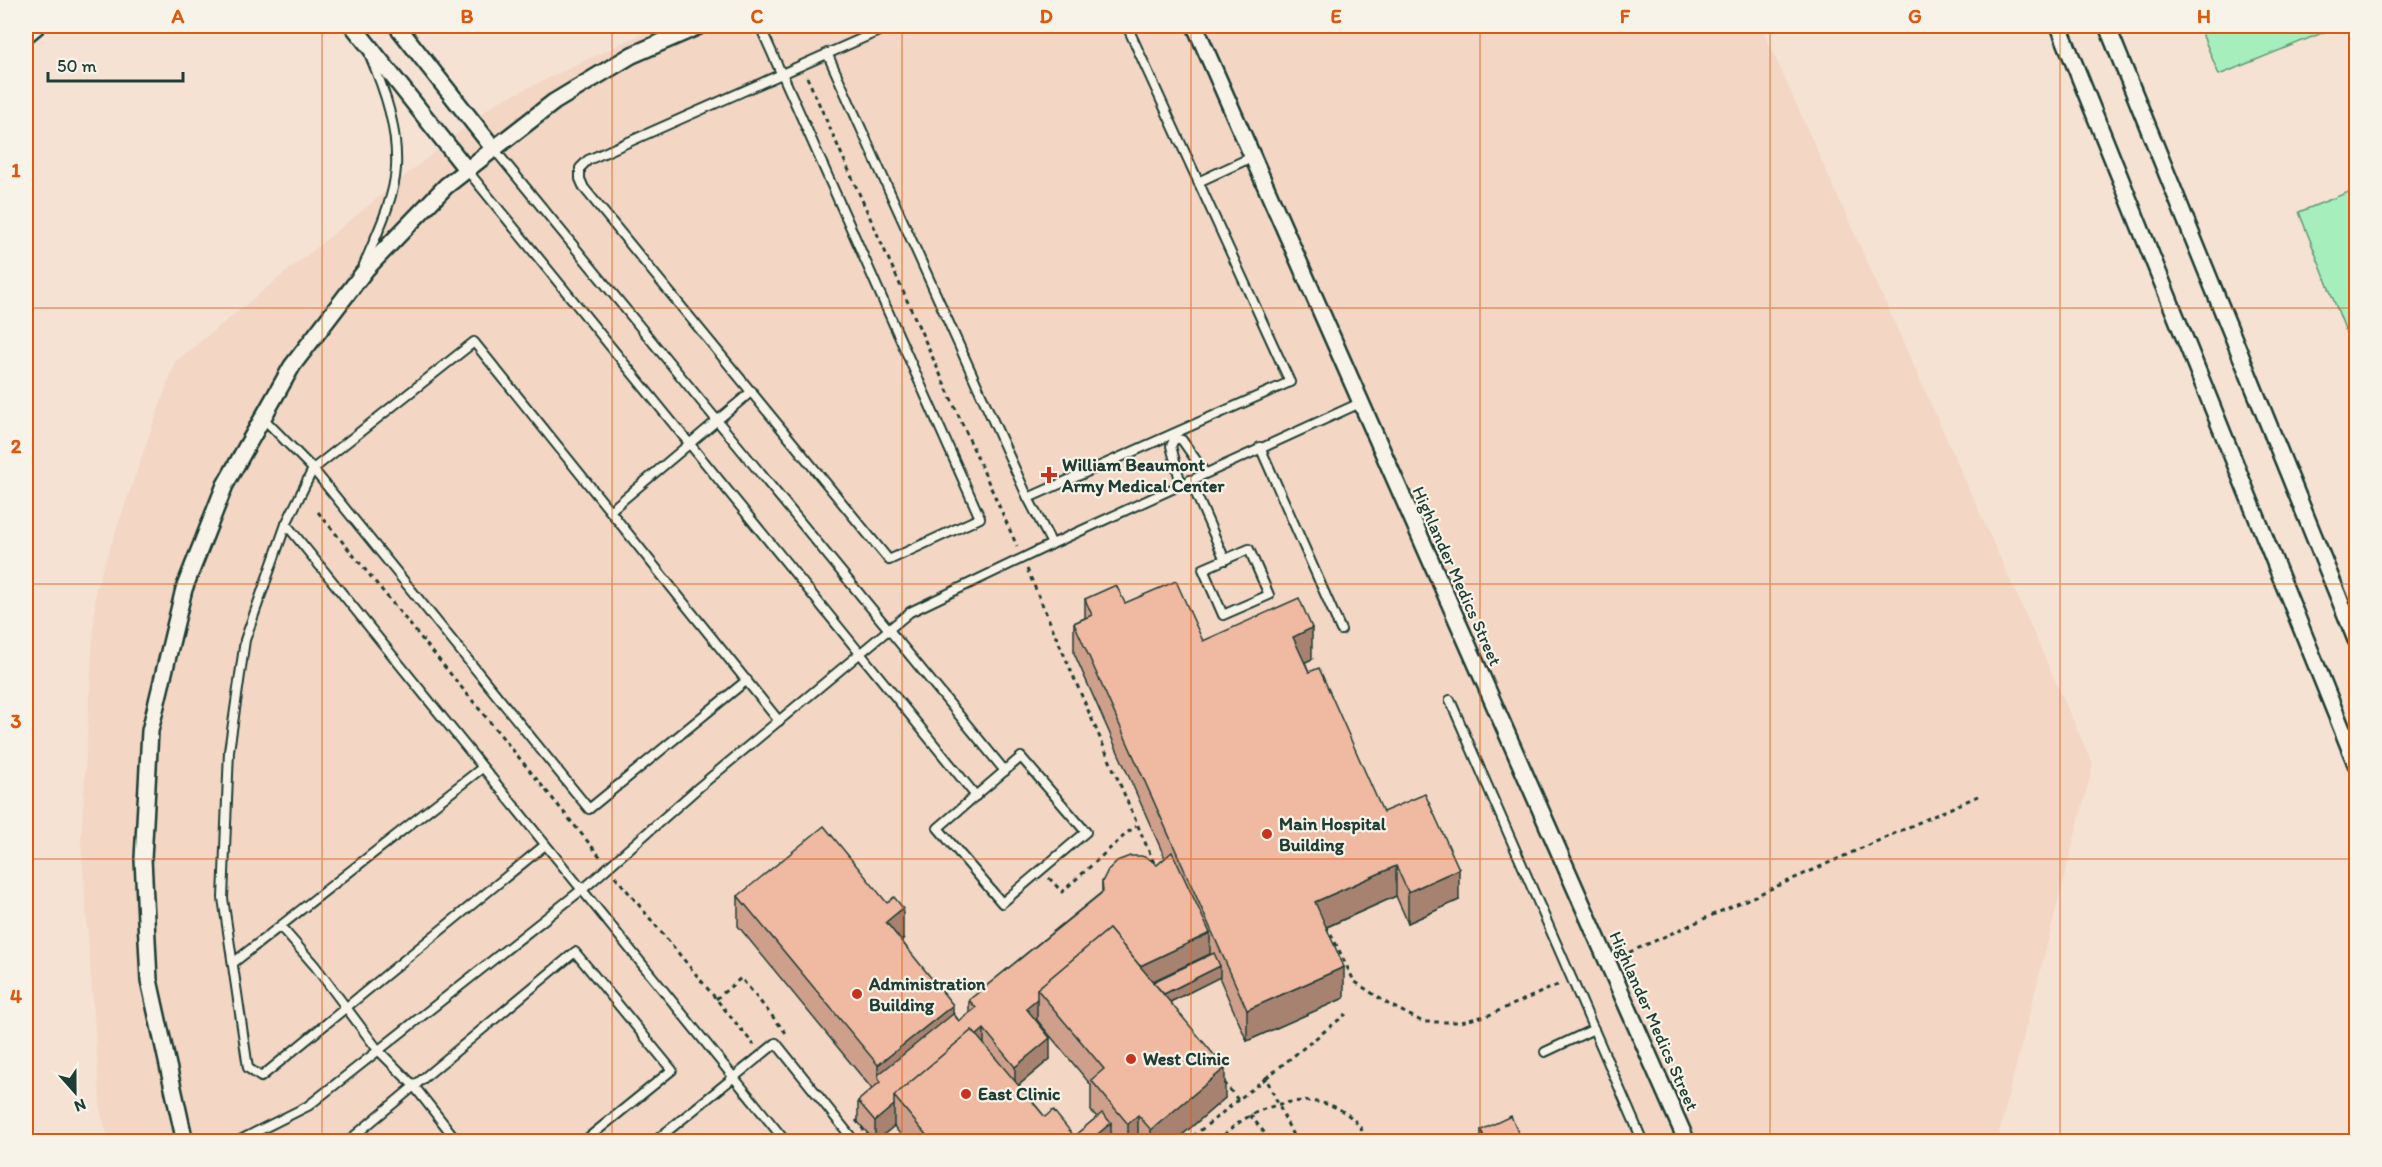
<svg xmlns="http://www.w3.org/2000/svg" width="2382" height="1167" font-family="Itim,sans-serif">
  <rect width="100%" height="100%" fill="#f5e2d3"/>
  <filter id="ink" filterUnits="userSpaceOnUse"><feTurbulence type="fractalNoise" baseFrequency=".0167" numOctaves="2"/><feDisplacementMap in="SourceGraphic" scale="12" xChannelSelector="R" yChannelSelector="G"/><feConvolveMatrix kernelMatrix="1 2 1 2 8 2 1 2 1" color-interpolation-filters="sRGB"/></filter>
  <g filter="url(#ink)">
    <polygon fill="#f3d6c4" points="658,26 1761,26 2093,765 1999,1132 2002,1141 110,1142 101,1114 81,840 96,588 175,362 494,104"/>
    <g fill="#a6efbd" stroke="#629678" stroke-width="1.5">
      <polygon points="2199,26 2339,26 2219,75"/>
      <polygon points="2356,189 2356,357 2299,212"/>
    </g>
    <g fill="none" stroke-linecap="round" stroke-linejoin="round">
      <defs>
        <g id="service">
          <polyline points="760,26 781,73 784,78 980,518 889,560 584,188 580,179 580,168 588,160 890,26"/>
          <polyline points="827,53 1028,498"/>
          <polyline points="494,149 1005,771"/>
          <polyline points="467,170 976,796"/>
          <polyline points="1198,182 1252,157"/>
          <path d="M364,265c12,-30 30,-64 32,-97 2,-39 -11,-77 -26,-112"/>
          <polyline points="263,418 313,469 286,524 786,1142"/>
          <polyline points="1173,434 1175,438 1182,440 1205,473"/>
          <polyline points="1175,438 1171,446 1181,484"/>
          <polyline points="1260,447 1341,630"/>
          <polyline points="1190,480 1225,560"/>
          <polyline points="611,510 752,391"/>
          <polyline points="286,524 245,640 229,751 223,898 248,1068 261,1077 545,845"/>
          <polyline points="1052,544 1028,498 1290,382 1127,26"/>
          <polygon points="1249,549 1269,595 1223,615 1203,569"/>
          <path d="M747,680l-158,129 -276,-340 161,-127c102,126 204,252 305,379"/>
          <polyline points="1450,700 1643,1142"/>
          <polygon points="1021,757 1086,832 1002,903 938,828"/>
          <polyline points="281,927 315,966 378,1050 414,1086 458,1142"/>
          <polyline points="233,963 482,768"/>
          <polyline points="1545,1052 1594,1029"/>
          <polyline points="236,1142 308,1106 589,884 699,787 910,612 1052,544 1360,403"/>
          <polyline points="347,1142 575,952 672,1070 583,1142"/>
          <polyline points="654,1142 776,1043 855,1142"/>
        </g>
        <g id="minor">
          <polyline points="353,26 467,170"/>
          <polyline points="397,26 494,149"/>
          <polyline points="1195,26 1687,1142"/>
          <polyline points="2059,26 2356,764"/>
          <polyline points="2107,26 2356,640"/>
          <polyline points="26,35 37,26"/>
          <polyline points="185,1142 149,980 143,859 150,731 184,589 225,485 292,366 367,268 446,186 554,102 632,55 699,26"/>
        </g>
      </defs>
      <use href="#service" stroke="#1f3d34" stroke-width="12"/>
      <use href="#minor" stroke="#1f3d34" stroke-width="20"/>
      <g stroke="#1f3d34" stroke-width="3" stroke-dasharray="4.5 4.5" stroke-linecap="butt">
        <polyline points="807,77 1017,546"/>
        <polyline points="318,512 602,859"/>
        <polyline points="1027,569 1154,863"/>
        <polyline points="615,876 754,1045"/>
        <polyline points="1049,878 1062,892 1136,825"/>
        <polyline points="1331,934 1354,981 1388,1004 1423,1022 1461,1022 1489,1015 1560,984"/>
        <polyline points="1621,956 1978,796"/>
        <polyline points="716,999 741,978 786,1033"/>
        <polyline points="1266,1078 1346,1014"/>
        <polyline points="1224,1082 1238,1100 1266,1078 1296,1142"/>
        <polyline points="1250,1115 1272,1142"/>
        <polyline points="856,1120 873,1142"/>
        <polyline points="1186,1142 1238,1100"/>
        <path d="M1218,1142c35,-44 124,-64 150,0"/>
      </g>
      <use href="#service" stroke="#f7f3e8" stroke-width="8"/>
      <use href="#minor" stroke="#f7f3e8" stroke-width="15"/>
    </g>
    <g fill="#ce9f8b" stroke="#1f3d34" stroke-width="1.5" fill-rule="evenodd">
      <path d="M1085,599l40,4 78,38 109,18 -7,3 4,10 74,140 76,88 -51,23 -12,-27 -69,31 17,71 -97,43 -28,-64 -49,25 55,96 -51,44h-57l-6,-8 -10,8h-195l-12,-16 -19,16 -17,-20v-21l14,-12 -134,-163v-30l165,43 -2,1 58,81 10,-8v-13l133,-108v-10l55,-17 8,-7 -91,-205v-30l11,-5zM1209,955v1l-56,26v-1zM1037,1020l54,65v26l6,6 -23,19 -29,-19 -26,-32 31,-26 -14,-38z"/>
      <polygon points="1481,1130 1522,1142 1481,1140"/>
    </g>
    <g fill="#a78271" stroke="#1f3d34" stroke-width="1.5">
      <polygon points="1312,628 1312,659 1293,668 1293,637"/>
      <polygon points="1396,866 1396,896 1315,932 1315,902"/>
      <polygon points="1459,869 1459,900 1408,923 1408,892"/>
      <polygon points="903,908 903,939 886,953 886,922"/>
      <polygon points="1210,933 1210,954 1134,990 1134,969"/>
      <polygon points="1220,966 1220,977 1152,1011 1152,1000"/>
      <polygon points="1344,967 1344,998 1247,1041 1247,1010"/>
      <polygon points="1037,999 1037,1020 1026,1029 1026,1008"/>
      <polygon points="953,1005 953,1035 878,1075 878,1065"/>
      <polygon points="984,1029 984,1051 898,1101"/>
      <polygon points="1050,1038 1050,1059 1015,1088 1015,1067"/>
      <polygon points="1225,1068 1225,1098 1174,1142 1151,1142 1151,1130"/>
      <polygon points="894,1105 894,1126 875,1142 875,1121"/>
      <polygon points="1138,1115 1138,1142 1128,1142 1128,1124"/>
      <polygon points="1111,1123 1111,1134 1101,1142 1088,1142"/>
    </g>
    <g fill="#efb9a2" stroke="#1f3d34" stroke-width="1.5">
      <polygon points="1176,581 1203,641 1299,598 1312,628 1293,637 1309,672 1319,668 1383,812 1425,794 1459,869 1408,892 1396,866 1315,902 1344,967 1247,1010 1074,623 1092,615 1085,599 1116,585 1125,603"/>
      <polygon points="824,826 887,903 894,897 903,908 886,922 953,1005 878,1065 738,896"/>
      <polygon points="1172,852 1210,933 1140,966 1109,929 1037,989 1037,999 1026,1008 1050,1038 1015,1067 984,1029 976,1036 972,1030 894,1096 894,1105 875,1121 858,1101 880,1082 878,1075 953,1014 959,1021 976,1008 969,1000 1103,892 1102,882 1108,870 1117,861 1130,856 1141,856 1148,858 1157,865"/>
      <polygon points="1109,929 1225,1068 1151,1130 1138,1115 1128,1124 1091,1080 1104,1069 1037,989"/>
      <polygon points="1214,953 1220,966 1164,994 1153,982"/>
      <polygon points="972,1030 1045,1117 1053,1110 1079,1142 932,1142 894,1096"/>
      <polygon points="1102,1113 1111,1123 1088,1142 1079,1142 1074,1136"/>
      <polygon points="1511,1116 1522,1142 1479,1142 1485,1139 1481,1130"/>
    </g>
  </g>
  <path fill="none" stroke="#de580e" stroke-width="1.5" stroke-opacity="0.55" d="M322,26v1116M612,26v1116M902,26v1116M1191,26v1116M1480,26v1116M1770,26v1116M2060,26v1116M26,308h2330M26,584h2330M26,859h2330"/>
  <g fill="#c8321e" stroke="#f7f3e8" stroke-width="2">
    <path d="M1046 466h6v6h6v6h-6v6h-6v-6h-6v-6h6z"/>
    <circle cx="1267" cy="834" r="6"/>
    <circle cx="857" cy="994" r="6"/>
    <circle cx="1131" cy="1059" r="6"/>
    <circle cx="966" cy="1094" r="6"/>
  </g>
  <g text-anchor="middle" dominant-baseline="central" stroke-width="4.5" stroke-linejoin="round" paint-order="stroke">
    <g font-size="18" font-weight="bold" fill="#1f3d34" stroke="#f7f3e8" text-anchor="start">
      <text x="1062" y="465">William Beaumont<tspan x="1062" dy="21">Army Medical Center</tspan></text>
      <text x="1279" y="824">Main Hospital<tspan x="1279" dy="21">Building</tspan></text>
      <text x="869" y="984">Administration<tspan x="869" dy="21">Building</tspan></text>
      <text x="1143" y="1059">West Clinic</text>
      <text x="978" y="1094">East Clinic</text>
    </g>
    <g font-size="18" fill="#1f3d34" stroke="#f7f3e8">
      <text transform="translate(1457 576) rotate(66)">Highlander Medics Street</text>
      <text transform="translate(1654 1021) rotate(66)">Highlander Medics Street</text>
    </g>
  </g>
  <rect width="2382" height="1167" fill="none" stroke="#f7f3e8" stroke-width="66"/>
  <g transform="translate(75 1092) rotate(159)" stroke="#f7f3e8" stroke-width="4.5" paint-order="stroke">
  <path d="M0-4.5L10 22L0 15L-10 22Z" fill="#1f3d34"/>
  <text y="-9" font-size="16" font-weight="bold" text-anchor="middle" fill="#1f3d34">N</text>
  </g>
  <path d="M48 72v9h135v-9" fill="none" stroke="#1f3d34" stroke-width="3"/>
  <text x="57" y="72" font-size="18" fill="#1f3d34" stroke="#f7f3e8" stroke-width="4.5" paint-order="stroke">50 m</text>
  <rect x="33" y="33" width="2316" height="1101" fill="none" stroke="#de580e" stroke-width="2"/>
  <g font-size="20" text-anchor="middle" font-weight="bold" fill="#de580e">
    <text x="178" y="23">A</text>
    <text x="467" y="23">B</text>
    <text x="757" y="23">C</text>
    <text x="1046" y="23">D</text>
    <text x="1336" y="23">E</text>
    <text x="1625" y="23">F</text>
    <text x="1915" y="23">G</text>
    <text x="2204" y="23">H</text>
    <text x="16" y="177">1</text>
    <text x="16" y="453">2</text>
    <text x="16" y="728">3</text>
    <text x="16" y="1003">4</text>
  </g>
</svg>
